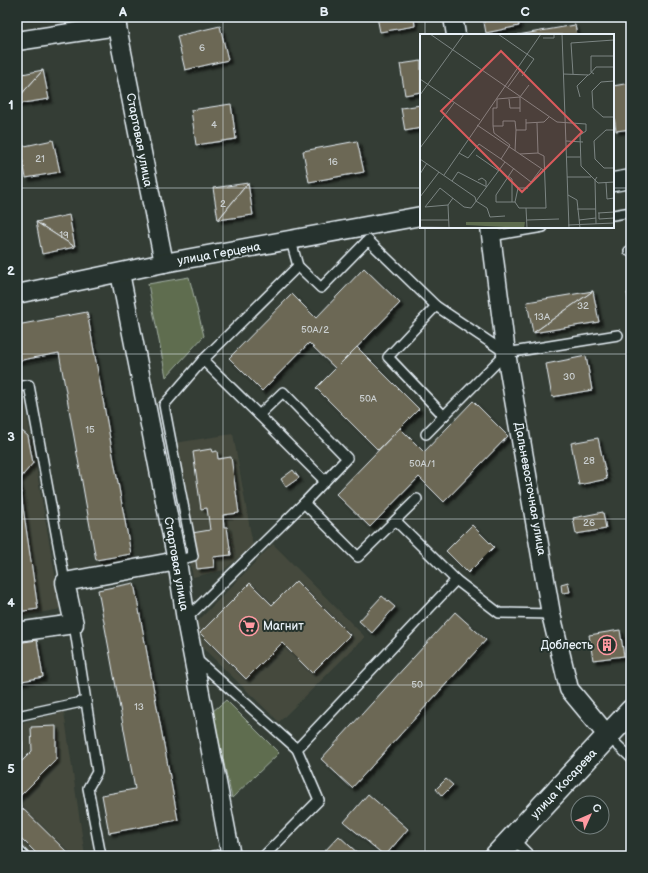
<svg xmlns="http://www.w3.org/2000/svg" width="648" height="873" font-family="'Balsamiq Sans',sans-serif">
  <defs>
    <filter id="shadow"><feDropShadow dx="3.5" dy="3.5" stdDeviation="1" flood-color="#0009"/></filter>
  </defs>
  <rect width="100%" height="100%" fill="#343d35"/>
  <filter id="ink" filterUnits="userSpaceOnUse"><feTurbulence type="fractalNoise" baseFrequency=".025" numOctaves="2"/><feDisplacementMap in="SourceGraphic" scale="8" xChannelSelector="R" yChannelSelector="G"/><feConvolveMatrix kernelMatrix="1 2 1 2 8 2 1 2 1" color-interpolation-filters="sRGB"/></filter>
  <g filter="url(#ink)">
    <g fill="#454a3e">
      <polygon points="24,398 61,609 17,617 17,399"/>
      <polygon points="233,434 253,546 224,570 193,577 168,444"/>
      <polygon points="273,544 365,637 279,722 201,646 196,623"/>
      <polygon points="64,712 85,856 17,856 17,724"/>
    </g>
    <g fill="#5e6d4f" stroke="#a3afa4">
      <polygon points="189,277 204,336 166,377 148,284"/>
      <polygon points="226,700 279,753 232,798 212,712"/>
    </g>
    <g fill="#6c6754" stroke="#e8f1f8" filter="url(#shadow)">
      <polygon points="377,17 414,17 415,26 380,32"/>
      <polygon points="483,17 517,17 519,26 486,33"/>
      <polygon points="575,25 577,35 518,35"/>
      <polygon points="220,26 228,60 185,70 177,36"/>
      <polygon points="421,61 421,92 405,95 400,64"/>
      <polygon points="43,70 49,99 17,104 17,99"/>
      <polygon points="43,70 17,99 17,75"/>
      <polygon points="630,83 631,129 616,131 613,110 613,86"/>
      <polygon points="231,104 236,139 196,145 191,110"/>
      <polygon points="421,105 421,128 405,131 401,108"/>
      <polygon points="53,140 60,172 26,178 20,147"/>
      <polygon points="357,141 364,172 309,182 303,151"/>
      <polygon points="248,183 218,220 213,188"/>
      <polygon points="248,183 253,215 218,220"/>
      <polygon points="69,215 75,247 36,222"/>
      <polygon points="36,222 75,247 42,254"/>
      <polygon points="364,268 400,303 336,369 309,343 262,391 229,358 292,294 316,318"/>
      <polygon points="593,291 533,333 527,302"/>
      <polygon points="593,291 599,322 533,333"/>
      <polygon points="631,292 631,310 627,293"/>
      <polygon points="87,312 131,554 96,560 59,353 17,361 17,325"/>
      <polygon points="357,347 419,409 378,450 316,388"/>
      <polygon points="586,356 592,390 552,397 546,364"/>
      <polygon points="473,401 508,436 444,502 419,477 370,527 336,494 400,428 424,452"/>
      <polygon points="17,427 28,436 33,463 19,480 38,609 17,612"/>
      <polygon points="598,438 607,479 579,485 571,443"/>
      <polygon points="211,449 212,452 217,451 218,459 231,457 239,513 223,515 224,527 227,527 231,555 213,557 214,567 197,569 192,533 210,530 207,508 201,509 193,452"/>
      <polygon points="293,470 299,478 286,487 281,479"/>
      <polygon points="603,512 606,529 576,534 573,518"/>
      <polygon points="472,525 494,547 468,573 446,551"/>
      <polygon points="296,581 350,635 312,673 282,643 246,679 200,633 250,583 272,605"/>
      <polygon points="568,582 570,592 562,593 561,584"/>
      <polygon points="134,583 178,820 109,833 102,795 135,789 98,590"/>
      <polygon points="382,596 395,607 372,633 359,621"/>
      <polygon points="455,612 486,640 352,788 321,759"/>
      <polygon points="620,630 624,656 593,660 589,635"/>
      <polygon points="37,640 43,677 17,682 17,643"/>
      <polygon points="56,726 56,760 17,799 17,766 32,751 31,727"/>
      <polygon points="446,779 453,785 442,796 436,789"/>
      <polygon points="368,794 408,829 385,856 344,822"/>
      <polygon points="17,803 71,856 39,856 17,834"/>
      <polygon points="339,836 361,856 325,856 322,854"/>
    </g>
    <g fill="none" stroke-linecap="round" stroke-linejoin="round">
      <defs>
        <g id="lane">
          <polyline points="613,215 631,212"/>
          <polyline points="491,236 543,227"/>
          <polyline points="291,241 298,266"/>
          <polyline points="629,251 631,250"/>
          <polyline points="436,306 388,357 444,416"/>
          <polyline points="506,353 618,335"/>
          <polyline points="17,387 29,385 65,582"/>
          <polyline points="259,415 325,481"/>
          <polyline points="304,503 347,458 283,392 259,415 203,360 298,266 321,288 368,240 436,306 506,353 426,434"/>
          <polyline points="396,521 456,580 499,613 551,614"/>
          <polyline points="177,561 193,556 164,405 203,360"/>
          <polyline points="186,619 304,503 358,557 417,499"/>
          <polyline points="74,624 97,772 88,788 101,856"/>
          <polyline points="195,658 297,749"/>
          <polyline points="17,716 86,701"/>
          <polyline points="608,736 631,758"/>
          <polyline points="17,743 17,748"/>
          <polyline points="513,839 530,856"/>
          <polyline points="17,849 24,856"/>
          <polyline points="214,856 231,854"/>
          <polyline points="264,856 319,800 297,749 456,580"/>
        </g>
        <g id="street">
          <polyline points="115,17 164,263"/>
          <polyline points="453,17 456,35"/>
          <polyline points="17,41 117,26"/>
          <polyline points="613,182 631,179"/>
          <polyline points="490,227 506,353 551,614 569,689 608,736"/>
          <polyline points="120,273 177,561 186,620 231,856"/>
          <polyline points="17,294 164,263 421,216"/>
          <polyline points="17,632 74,624 65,582 177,561"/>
        </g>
        <polyline id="secondary" points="496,856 631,711"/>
      </defs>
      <use href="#lane" stroke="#e8f1f8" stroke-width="12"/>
      <use href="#street" stroke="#e8f1f8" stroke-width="21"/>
      <use href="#secondary" stroke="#e8f1f8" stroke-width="25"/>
      <use href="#lane" stroke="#26332d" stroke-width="9"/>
      <use href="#street" stroke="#26332d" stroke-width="18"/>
      <use href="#secondary" stroke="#26332d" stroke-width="22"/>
    </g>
  </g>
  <path fill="none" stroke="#e8f1f8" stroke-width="1" stroke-opacity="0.55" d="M223,17v839M425,17v18M17,188h404M613,188h18M425,227v629M17,354h614M17,519h614M17,685h614"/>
  <defs>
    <symbol id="supermarket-ring" viewBox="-11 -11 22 22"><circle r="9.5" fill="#26332d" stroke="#ff9aa2" stroke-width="1.5"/><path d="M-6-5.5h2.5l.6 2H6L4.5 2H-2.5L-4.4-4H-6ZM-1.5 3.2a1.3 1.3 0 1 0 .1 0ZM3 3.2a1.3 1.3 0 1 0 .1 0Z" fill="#ff9aa2"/></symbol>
    <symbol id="building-ring" viewBox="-11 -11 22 22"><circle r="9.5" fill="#26332d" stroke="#ff9aa2" stroke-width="1.5"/><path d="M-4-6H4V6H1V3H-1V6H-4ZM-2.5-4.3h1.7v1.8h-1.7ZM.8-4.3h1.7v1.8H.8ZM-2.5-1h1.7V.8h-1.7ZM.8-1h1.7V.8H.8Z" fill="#ff9aa2"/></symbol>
  </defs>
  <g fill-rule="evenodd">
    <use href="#supermarket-ring" x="238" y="615" width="22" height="22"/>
    <use href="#building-ring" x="596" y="634" width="22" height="22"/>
  </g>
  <g text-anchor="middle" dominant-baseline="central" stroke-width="4" stroke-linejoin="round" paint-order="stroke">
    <g font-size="10" fill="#c9cecf">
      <text x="202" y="48">6</text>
      <text x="214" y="125">4</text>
      <text x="40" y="159">21</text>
      <text x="333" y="162">16</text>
      <text x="223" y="204">2</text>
      <text x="64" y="235">19</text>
      <text x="583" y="306">32</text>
      <text x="542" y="317">13А</text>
      <text x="315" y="330">50А/2</text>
      <text x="569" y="377">30</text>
      <text x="368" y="399">50А</text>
      <text x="90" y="430">15</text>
      <text x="589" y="461">28</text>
      <text x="422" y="464">50А/1</text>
      <text x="589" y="523">26</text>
      <text x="417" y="685">50</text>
      <text x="139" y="707">13</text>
    </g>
    <g font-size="12" fill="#e8f1f8" stroke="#26332d">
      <text transform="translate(139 140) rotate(79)">Стартовая улица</text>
      <text transform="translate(219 254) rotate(-10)">улица Герцена</text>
      <text transform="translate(530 489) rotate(80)">Дальневосточная улица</text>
      <text transform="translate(176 564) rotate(80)">Стартовая улица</text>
      <text transform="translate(564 784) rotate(-47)">улица Косарева</text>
    </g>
    <g font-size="12" fill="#e8f1f8" stroke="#26332d" text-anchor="start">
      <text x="263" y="626">Магнит</text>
      <text x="593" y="645" text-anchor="end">Доблесть</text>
    </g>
  </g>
  <g transform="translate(420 34)">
    <rect width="194" height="194" fill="#343d35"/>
    <path d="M46,188h59l-1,6 -58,-3z" fill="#5e6d4f"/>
    <path fill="none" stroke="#7c8583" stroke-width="1" d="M10,0l127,88 29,2v7l-6,4 1,31 17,17 16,-1M78,0l36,25 -12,17M142,0l7,194M123,4h11v-4M143,40l26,1 7,-8h18M153,40l-2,-31 43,-3M174,40l-3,-2v-16h23M0,45l60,41M194,47l-13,1 -9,9 1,17 10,9h11M88,53l13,-18M0,61l44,-61M100,63l9,-12M160,63l-3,-11 11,-11M89,65l1,9h10M106,89l18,-1 5,-5M57,91l68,46M96,96l-1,-9h-12v5h-10v-18h4v-9l23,-2v15M194,96h-8l-12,11 1,18 9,9h10M146,107l17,1M0,114l34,-45M95,117l1,-21h10v-11M39,119l9,5 11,-14 22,15M100,120l18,-1M56,121l23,16M147,123h13M0,125l55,38 1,4 11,7 3,9 15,-1M85,128l26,20 10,-13M94,134l-18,27v7h19l4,6h7M0,140l7,-11M24,141l97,-141M88,142l4,3v23M147,143h24M58,146l4,-2 4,3v5M32,147l6,-9 29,15M186,149l1,16 7,-1M148,161l9,5 3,28M0,163l19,-25M95,168l3,-14h10M28,171l-23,2 15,-19 24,19 7,1 34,-46 -4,-3 9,-14 -16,-12 -1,-7M157,175h19M178,179l16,-1M179,179v6l15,-1M0,186h29M107,186l32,-1M159,186l17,-2M176,190l-1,-44 2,-3M148,191l46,-2M0,193l66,1M29,193l-1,-22 5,-7M107,194l-1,-20h20l-2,-52 -6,-3 -1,-30"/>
    <path fill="#da5a5c" fill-opacity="0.15" stroke="#da5a5c" stroke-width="2" d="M81,17l81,81 -60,60 -81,-81z"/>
    <rect width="194" height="194" fill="none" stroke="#e8f1f8" stroke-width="2"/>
  </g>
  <rect width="648" height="873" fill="none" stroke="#26332d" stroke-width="44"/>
  <g transform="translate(590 815) rotate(45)"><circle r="19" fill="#26332d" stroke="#747f7e"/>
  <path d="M0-3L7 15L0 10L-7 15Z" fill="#ff9aa2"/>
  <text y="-6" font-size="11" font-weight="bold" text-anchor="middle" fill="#e8f1f8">С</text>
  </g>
  <rect x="22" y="22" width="604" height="829" fill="none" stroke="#e8f1f8" stroke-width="1.5"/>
  <g font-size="13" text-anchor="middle" font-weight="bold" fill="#e8f1f8">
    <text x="123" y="16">A</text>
    <text x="324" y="16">B</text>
    <text x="525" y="16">C</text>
    <text x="11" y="109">1</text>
    <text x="11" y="275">2</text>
    <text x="11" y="441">3</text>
    <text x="11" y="607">4</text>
    <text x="11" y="773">5</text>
  </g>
</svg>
